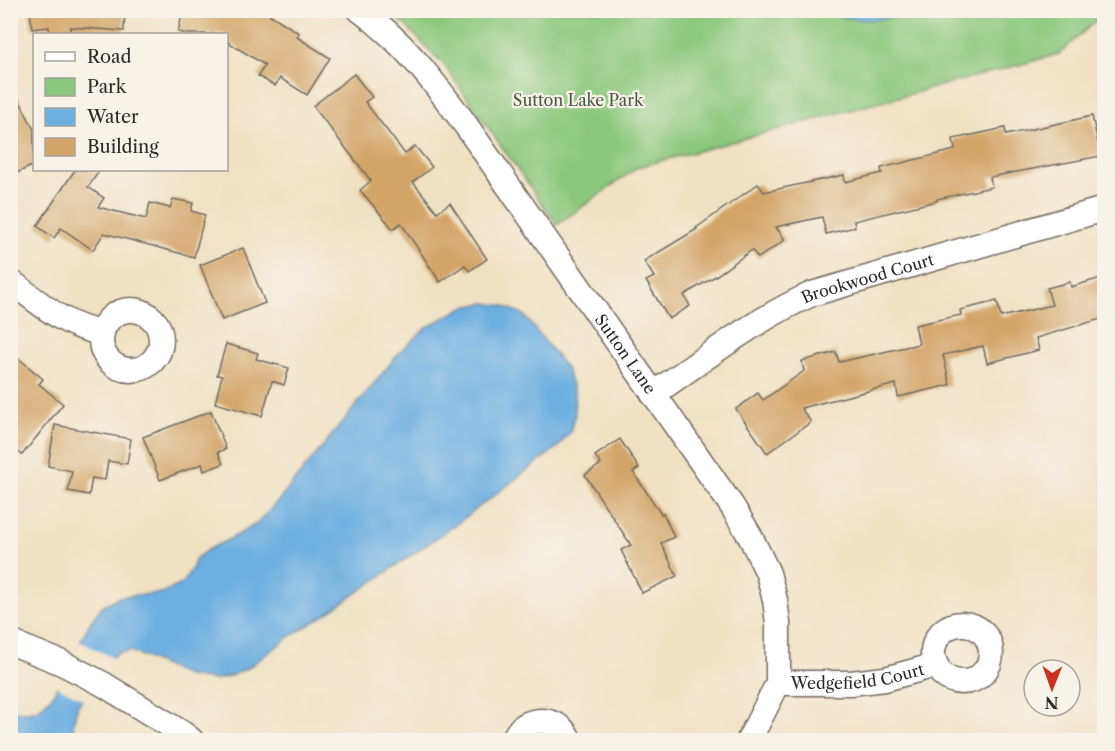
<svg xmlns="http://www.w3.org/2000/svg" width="1115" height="751" font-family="'Libre Caslon Text',serif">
  <rect width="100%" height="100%" fill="#f7f3e8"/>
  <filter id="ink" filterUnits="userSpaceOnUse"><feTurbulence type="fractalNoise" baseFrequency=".0167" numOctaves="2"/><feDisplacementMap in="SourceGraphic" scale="12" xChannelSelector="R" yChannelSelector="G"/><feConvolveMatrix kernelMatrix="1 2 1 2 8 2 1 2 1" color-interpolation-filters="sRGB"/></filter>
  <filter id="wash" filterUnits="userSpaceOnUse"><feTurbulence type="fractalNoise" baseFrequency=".008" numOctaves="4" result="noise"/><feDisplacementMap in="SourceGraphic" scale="24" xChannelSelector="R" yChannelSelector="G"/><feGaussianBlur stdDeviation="1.35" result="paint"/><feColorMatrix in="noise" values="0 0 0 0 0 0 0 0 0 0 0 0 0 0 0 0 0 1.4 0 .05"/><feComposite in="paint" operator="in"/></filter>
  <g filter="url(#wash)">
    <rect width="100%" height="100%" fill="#f0e1c2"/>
    <polygon fill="#8bc77d" stroke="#5b7954" stroke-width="1.5" points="1104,10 1104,13 1059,54 638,167 557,225 444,65 405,25 388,11"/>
    <g fill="#6cafe1" stroke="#4c6d86" stroke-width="1.5">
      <path d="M826,11h93c-35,8 -57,15 -93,0z"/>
      <polygon points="485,303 504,306 523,314 566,368 574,391 575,414 570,432 558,447 458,523 326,614 291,636 249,667 233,675 214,680 187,676 131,651 118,653 101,664 77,708 73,725 76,736 79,740 11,740 10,711 29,712 39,709 52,696 90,623 102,606 119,597 162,593 182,584 193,567 196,558 209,549 232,538 258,523 279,500 398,354 427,327 464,307"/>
    </g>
    <polygon fill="#f0e1c2" points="77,640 115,659 103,666 85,700 55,685"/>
    <g id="blocks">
      <g fill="#d3a569">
        <polygon points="30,10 125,10 124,31 70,27 70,32 50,34 49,27 32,29"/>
        <polygon points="183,10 263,10 299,33 297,37 330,58 307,95 280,78 275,86 258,76 265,65 226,41 226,34 188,34 178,32"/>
        <polygon points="354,74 372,97 365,102 405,154 415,146 432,167 413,182 437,212 450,203 487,259 469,271 465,265 440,282 401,223 393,229 360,190 371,181 313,106"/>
        <polygon points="10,81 34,130 34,165 10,176"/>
        <polygon points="1092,116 1101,156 990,177 992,187 937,199 937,201 854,221 855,227 826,234 822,217 776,227 785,240 758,258 752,250 717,275 684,295 690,306 669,319 646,281 654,277 644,261 697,229 696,228 758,184 764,192 844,175 845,182 882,173 881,168 955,150 953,139 1005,128 1006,135"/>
        <polygon points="75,170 100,170 88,187 104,198 98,207 146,219 150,203 170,208 173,199 193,203 191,211 205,215 194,257 104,233 93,250 61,228 54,238 37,226"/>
        <polygon points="243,248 265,303 222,320 200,265"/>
        <polygon points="1104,277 1104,318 1036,338 1039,350 987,363 983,346 943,355 950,385 898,397 896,384 801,408 811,422 767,453 736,409 758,393 763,400 804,371 802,361 836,352 839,362 919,344 915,325 961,315 960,310 997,301 1001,317 1052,305 1047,288 1070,282 1071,287"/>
        <polygon points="226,344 258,353 256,359 289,368 284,385 272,381 262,416 215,403 222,376 217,375"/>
        <polygon points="18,358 43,379 39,384 63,404 22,455 10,445 10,367"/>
        <polygon points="211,411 226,449 218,452 223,464 204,471 202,464 160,480 143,437"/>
        <polygon points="55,425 131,439 127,464 108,461 105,480 92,478 89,495 68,491 72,471 48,466"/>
        <polygon points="620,439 639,468 633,472 661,514 663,513 674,537 661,543 677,576 642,593 621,550 631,545 585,475 601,464 595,456"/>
      </g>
    </g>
  </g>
  <g filter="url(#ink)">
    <use href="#blocks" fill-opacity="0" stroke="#706b60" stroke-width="1.5"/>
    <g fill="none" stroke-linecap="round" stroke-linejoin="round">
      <defs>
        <g id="minor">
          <path id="s1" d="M360,10c43,31 74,72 105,114l267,382 18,30 18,37 7,27 3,23v60l-29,57"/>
          <path d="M10,281c31,23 54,45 92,52"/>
          <circle cx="131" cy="340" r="30"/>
          <path id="s2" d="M653,394c52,-35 102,-75 159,-100l292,-85"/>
          <circle cx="962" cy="653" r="29"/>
          <polyline points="10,642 62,663 103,684 182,733 191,740"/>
          <path id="s3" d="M778,683h73l34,-4 51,-14"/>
          <path d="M513,740c2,-3 5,-9 8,-12 16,-13 42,-7 48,12"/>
        </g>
      </defs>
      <use href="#minor" stroke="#706b60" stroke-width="27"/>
      <use href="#minor" stroke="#fff" stroke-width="24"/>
    </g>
  </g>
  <g text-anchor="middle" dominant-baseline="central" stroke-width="4.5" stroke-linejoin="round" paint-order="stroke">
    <g font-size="16" fill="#485a44" stroke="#f7f3e8">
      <text x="578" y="100">Sutton Lake Park</text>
    </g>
    <g font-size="16" fill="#2b2b2b" stroke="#f7f3e8">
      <text stroke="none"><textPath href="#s2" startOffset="246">Brookwood Court</textPath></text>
      <text stroke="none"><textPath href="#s1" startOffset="436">Sutton Lane</textPath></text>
      <text stroke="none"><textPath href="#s3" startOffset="80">Wedgefield Court</textPath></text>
    </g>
  </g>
  <rect width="1115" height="751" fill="none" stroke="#f7f3e8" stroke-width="36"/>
  <rect x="33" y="33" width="195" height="138" fill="#f7f3e8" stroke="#a5a39c" stroke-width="1.5"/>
  <rect x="45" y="52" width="30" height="9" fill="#ffffff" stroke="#a5a39c" stroke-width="1.5"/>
  <text x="87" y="63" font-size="18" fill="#2b2b2b">Road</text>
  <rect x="45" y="78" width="30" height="18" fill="#8bc77d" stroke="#a5a39c" stroke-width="1.5"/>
  <text x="87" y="93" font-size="18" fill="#2b2b2b">Park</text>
  <rect x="45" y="108" width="30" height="18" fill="#6cafe1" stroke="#a5a39c" stroke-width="1.5"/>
  <text x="87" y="123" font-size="18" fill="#2b2b2b">Water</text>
  <rect x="45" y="138" width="30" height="18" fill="#d3a569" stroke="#a5a39c" stroke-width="1.5"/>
  <text x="87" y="153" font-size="18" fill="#2b2b2b">Building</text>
  <g transform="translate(1052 688) rotate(181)"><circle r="28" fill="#f7f3e8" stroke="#a5a39c" stroke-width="1.5"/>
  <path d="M0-4.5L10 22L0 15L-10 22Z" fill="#c8321e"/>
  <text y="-9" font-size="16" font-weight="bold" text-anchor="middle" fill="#2b2b2b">N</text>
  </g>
</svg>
